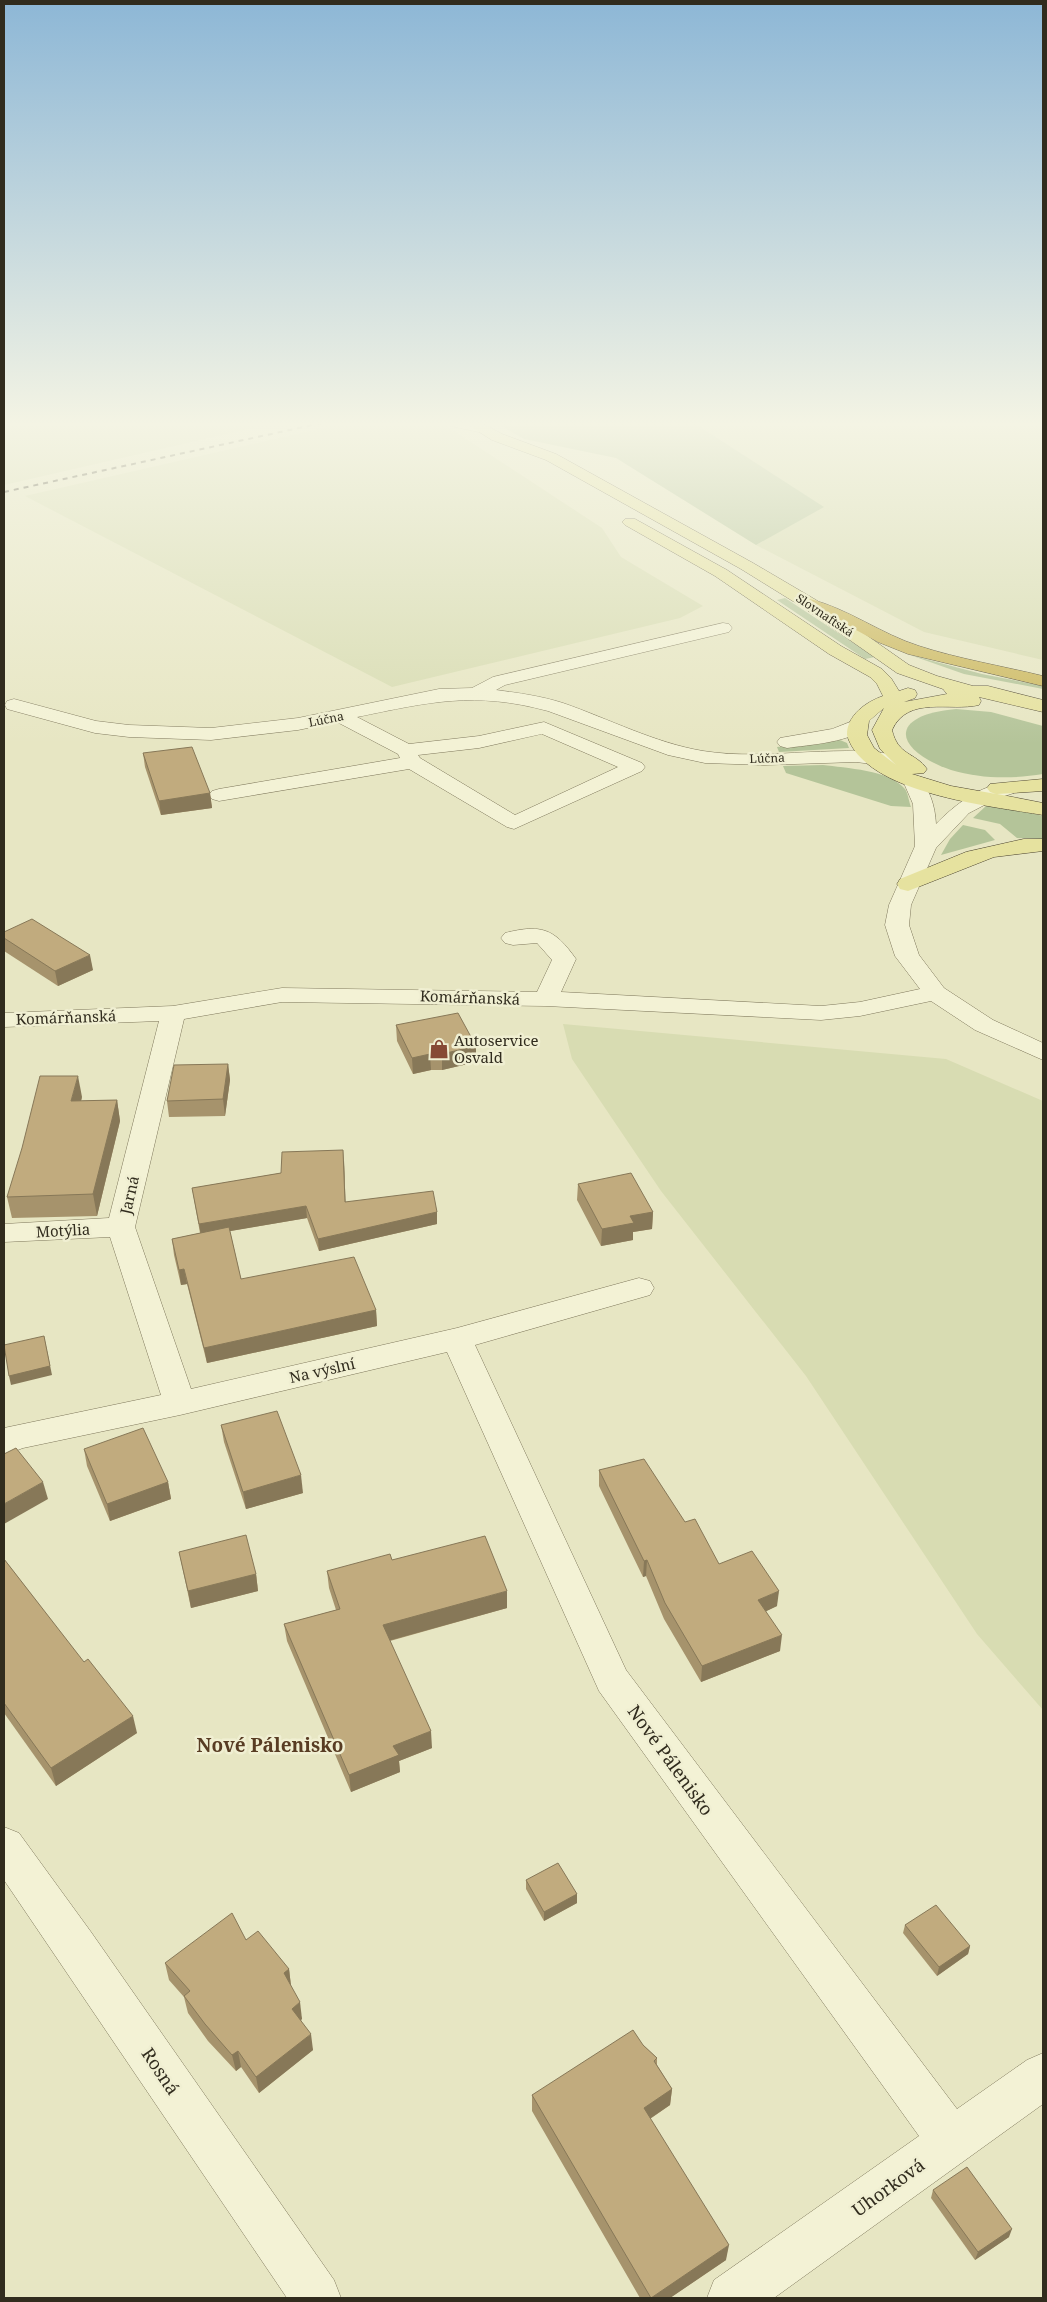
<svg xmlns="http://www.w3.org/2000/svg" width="1047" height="2302" font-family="'Noto Serif',serif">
  <rect width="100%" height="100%" fill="#e7e6c3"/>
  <g fill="#d8dcb2">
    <polygon points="4,421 283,421 4,485"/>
    <polygon points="353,421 432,421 448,427 602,528 621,557 703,606 680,618 392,687 25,496"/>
    <polygon points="691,421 1043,421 1043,660 924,632 756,545 823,507"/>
    <polygon points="563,1024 946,1059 1043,1101 1043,1710 977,1634 806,1376 661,1191 572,1059"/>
  </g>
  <g fill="#b4c499">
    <polygon points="493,421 691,421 824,507 756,545 616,458 524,439"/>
    <polygon points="785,598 875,657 865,659 777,600"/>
    <polygon points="910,655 982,674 1043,686 1043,689 964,674"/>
    <path d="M956,709l35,3 52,14v48c-30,5 -62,5 -92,-4 -58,-20 -64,-55 5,-61z"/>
    <polygon points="840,740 847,743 849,748 779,752 777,747"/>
    <path d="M823,765c22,3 67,5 82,24 3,4 4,13 6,18l-20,-1 -105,-33 -3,-7z"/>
    <polygon points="986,806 1023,811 1043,816 1043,839 1017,838 1000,824 973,818"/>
    <polygon points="963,825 985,830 995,840 941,855 950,839"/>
  </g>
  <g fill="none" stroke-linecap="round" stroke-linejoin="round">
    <defs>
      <g id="minor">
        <polygon points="440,421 466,421 484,425 486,428 479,432 441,424"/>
        <path d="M723,623l6,1 3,4 -3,4 -224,53 -9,5c23,3 45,6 67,13 46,16 92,40 140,48 69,11 140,-10 208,7l3,4 -3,4 -7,2 -48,-6 -92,3 -59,-2 -37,-8 -120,-44c-74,-20 -118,-9 -191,6l52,27 70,-8 65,-14 98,41 3,4 -3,4 -128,58 -7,-2 -98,-58 -190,32 -7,-2 -3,-4 3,-4 7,-2 181,-31 -2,-4 -61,-32 -39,8 -87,10 -82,-3 -34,-4 -88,-24 -2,-4 2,-4 7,-2 82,22 33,4 82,3 87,-10 141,-29 33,-1 21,-11zM542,734l76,33 -103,48 -95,-57 -2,-3 61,-7z"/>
        <path d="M858,719l7,2 3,4c-12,17 -61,20 -81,23l-7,-2 -3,-4 3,-4 52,-9z"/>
        <path d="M913,775l7,2c10,15 15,28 16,47 17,-18 52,-46 78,-39l3,4 -3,4 -16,5 -29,15 -33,35 -25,57 -2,20 10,30 25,33 49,32 50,23v17l-68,-30 -44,-29 -71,15 -39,4 -275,-14 -264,-4 -98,17 -49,208 56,162 266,-61 182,-50 11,3 4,7 -4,7 -175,50 151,325 331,439 70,-49 16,-7v51l-269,194h-67l7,-18 205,-144 -320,-445 -152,-339 -267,63 -157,33 -19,7v-27l157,-33 -51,-158 -106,5v-18l105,-6 50,-197 -155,6v-14l169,-7 109,-18 255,4 15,-32 -15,-17 -24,2 -8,-2 -4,-5 4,-5c36,-9 49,-5 71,26l-15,33 260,14 39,-4 60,-13 -25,-33 -10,-31 4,-20 26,-59 -2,-42 -10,-23 3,-4z"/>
        <polygon points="4,1827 19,1833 91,1932 334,2280 341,2298 287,2298 4,1880"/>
      </g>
      <g id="major">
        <path d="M462,421h16l24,13 54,20 197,109 63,37 93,65 28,11 36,10h15l55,14v12l-64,-15 2,4 -2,4c-29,7 -71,-10 -87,25 6,26 23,22 35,39l-3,4 -12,1 39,12 45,8 -6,-2 -3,-4 3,-4 53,-5v12l-46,3 46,9v12c-51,-9 -179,-21 -196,-80 0,-20 19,-33 36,-39l-6,-12 -7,-7 -41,-23 -114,-78 -90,-51 -3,-3 3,-3h10l92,51 114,76 41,23 9,9 8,13 9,-3 7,2 2,4 -2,4 -11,4 43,-8 -4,-5 -46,-16 -93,-65 -63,-39 -195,-109 -54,-20zM884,708l-12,22 8,19 16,16 -22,-17 -7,-13 2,-14z"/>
        <polygon points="1024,839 1043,839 1043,851 994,857 908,891 900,889 897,884 900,879 966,852"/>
      </g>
      <path id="highway" d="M810,599c39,10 71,35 109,47 40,13 83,20 124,30v10l-135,-32 -30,-12 -42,-23 -32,-11 -2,-4 2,-4z"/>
    </defs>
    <use href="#minor" stroke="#7f785c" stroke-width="1"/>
    <use href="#major" stroke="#4d4530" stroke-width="1"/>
    <use href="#highway" stroke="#4d4530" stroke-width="1"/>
    <use href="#minor" fill="#f3f2d5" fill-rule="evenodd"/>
    <use href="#major" fill="#e6e29f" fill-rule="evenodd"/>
    <use href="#highway" fill="#ccb85e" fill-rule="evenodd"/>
    <polyline stroke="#312c1e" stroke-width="2" stroke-dasharray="5 5" stroke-linecap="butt" points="4,492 331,421"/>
  </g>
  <g fill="#a6936c">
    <polygon points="143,753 210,793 212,808 161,815 145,767"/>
    <polygon points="4,932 93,970 58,986 4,951"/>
    <polygon points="396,1025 476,1046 476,1062 442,1070 431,1070 413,1074 397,1041"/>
    <polygon points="228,1064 230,1080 225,1116 169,1117 167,1101"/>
    <polygon points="82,1097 81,1101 117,1100 120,1121 97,1216 12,1218 7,1197"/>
    <polygon points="344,1161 345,1202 437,1212 437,1224 319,1251 307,1218 230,1231 241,1279 376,1310 377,1326 207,1363 187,1284 181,1285 174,1255 172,1239 200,1233 192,1188 281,1173"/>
    <polygon points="578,1184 653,1212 652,1229 633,1232 633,1240 601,1246 577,1200"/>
    <polygon points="221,1425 303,1493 246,1509 224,1442"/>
    <polygon points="84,1449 168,1482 171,1499 110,1521 87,1466"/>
    <polygon points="599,1470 685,1522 719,1564 777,1606 766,1611 780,1651 701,1682 664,1619 646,1576 643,1577 599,1486"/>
    <polygon points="179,1552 256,1574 258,1591 191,1608"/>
    <polygon points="4,1559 137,1733 56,1786 4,1713"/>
    <polygon points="392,1560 507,1608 390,1641 432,1748 399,1761 400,1772 351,1792 287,1641 284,1624 336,1610 329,1588 327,1571"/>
    <polygon points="526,1880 577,1894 577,1903 544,1921 526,1889"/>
    <polygon points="905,1925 970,1946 968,1954 937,1976 903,1933"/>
    <polygon points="246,1940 289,1969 291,1986 302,2019 301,2020 313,2050 259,2093 241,2067 236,2071 208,2041 188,2013 184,1997 169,1980 165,1963"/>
    <polygon points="643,2045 657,2058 657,2065 672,2089 670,2105 650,2119 726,2260 670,2298 640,2298 532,2111 532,2095"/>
    <polygon points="933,2190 1009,2237 975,2260 931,2198"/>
  </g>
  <g fill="#877858">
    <polygon points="210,793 212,808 161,815 159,801"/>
    <polygon points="90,955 93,970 58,986 55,971"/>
    <polygon points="476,1046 476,1062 442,1070 442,1054"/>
    <polygon points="430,1054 431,1070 413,1074 412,1058"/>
    <polygon points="228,1064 230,1080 225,1116 223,1099"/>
    <polygon points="78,1076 82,1097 75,1122 71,1101"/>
    <polygon points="117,1100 120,1121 97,1216 93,1194"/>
    <polygon points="343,1150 344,1161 346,1214 345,1202"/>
    <polygon points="306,1206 307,1218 201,1236 199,1224"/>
    <polygon points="437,1212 437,1224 319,1251 318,1239"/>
    <polygon points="653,1212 652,1229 633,1232 633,1240 601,1246 602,1229 630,1216"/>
    <polygon points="184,1269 187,1284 181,1285 179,1270"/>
    <polygon points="376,1310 377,1326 207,1363 204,1348"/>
    <polygon points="44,1336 52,1375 11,1385 9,1376"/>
    <polygon points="301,1475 303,1493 246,1509 243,1492"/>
    <polygon points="43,1482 48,1499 4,1524 4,1504"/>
    <polygon points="168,1482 171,1499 110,1521 107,1504"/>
    <polygon points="647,1560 646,1576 643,1577 644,1561"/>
    <polygon points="256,1574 258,1591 191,1608 188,1591"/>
    <polygon points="507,1591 507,1608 384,1642 383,1625"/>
    <polygon points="779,1591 777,1606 756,1616 758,1600"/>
    <polygon points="782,1635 780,1651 701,1682 702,1666"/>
    <polygon points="133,1716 137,1733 56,1786 51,1768"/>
    <polygon points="431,1731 432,1748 399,1761 400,1772 351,1792 349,1775 393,1746"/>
    <polygon points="577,1894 577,1903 544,1921 544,1912"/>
    <polygon points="970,1946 968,1954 937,1976 939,1967"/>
    <polygon points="289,1969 291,1986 286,1989 284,1973"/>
    <polygon points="300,2002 302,2019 294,2025 292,2009"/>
    <polygon points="311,2034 313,2050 259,2093 256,2077"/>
    <polygon points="238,2051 241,2067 236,2071 232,2055"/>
    <polygon points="672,2089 670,2105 642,2124 644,2108"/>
    <polygon points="1012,2229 1009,2237 975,2260 978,2252"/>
    <polygon points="729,2245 726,2260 670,2298 651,2298"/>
  </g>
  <g fill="#c1ab7e" stroke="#877858">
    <polygon points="192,747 210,793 159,801 143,753"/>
    <polygon points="32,919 90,955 55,971 4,938 4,932"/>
    <polygon points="458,1013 476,1046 442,1054 430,1054 412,1058 396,1025"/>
    <polygon points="228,1064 223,1099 167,1101 174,1065"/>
    <polygon points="40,1076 78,1076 71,1101 117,1100 93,1194 7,1197 22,1148"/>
    <polygon points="343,1150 345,1202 433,1191 437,1212 318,1239 306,1206 199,1224 192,1188 281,1173 282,1152"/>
    <polygon points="631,1173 653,1212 630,1216 634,1223 602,1229 578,1184"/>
    <polygon points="229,1227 241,1279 354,1257 376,1310 204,1348 184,1269 179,1270 172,1239"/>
    <polygon points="44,1336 50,1366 9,1376 4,1345"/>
    <polygon points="277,1411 301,1475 243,1492 221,1425"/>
    <polygon points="143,1428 168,1482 107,1504 84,1449"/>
    <polygon points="16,1448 43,1482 4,1504 4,1454"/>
    <polygon points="644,1459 685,1522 695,1519 719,1564 752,1551 779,1591 758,1600 782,1635 702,1666 665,1603 647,1560 644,1561 599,1470"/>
    <polygon points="246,1535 256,1574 188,1591 179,1552"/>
    <polygon points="485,1536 507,1591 383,1625 431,1731 393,1746 399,1755 349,1775 284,1624 340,1609 327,1571 390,1554 392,1560"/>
    <polygon points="4,1559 84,1662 88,1659 133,1716 51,1768 4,1703"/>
    <polygon points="558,1863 577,1894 544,1912 526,1880"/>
    <polygon points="936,1905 970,1946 939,1967 905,1925"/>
    <polygon points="232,1913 246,1940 258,1931 289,1969 284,1973 300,2002 292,2009 311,2034 256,2077 238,2051 232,2055 205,2024 184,1996 190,1991 165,1963"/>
    <polygon points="633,2030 643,2045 657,2058 654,2061 672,2089 644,2108 729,2245 651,2298 532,2095"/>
    <polygon points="967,2167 1012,2229 978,2252 933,2190"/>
  </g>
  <linearGradient id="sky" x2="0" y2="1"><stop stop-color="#8db7d6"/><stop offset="0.57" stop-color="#f4f4e4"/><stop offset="1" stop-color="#f4f4e4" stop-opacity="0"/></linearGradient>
  <rect width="1047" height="744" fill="url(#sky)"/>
  <defs>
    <symbol id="shop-bare" viewBox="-9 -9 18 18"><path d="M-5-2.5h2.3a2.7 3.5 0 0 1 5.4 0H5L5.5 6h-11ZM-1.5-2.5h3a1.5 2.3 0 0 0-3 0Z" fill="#864934" stroke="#f0efd2" stroke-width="2.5" paint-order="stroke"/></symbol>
  </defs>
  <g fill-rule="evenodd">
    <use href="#shop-bare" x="425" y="1035" width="28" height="28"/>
  </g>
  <g text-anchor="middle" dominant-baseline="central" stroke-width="5" stroke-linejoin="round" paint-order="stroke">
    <g font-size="12" fill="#312c1e" stroke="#f0efd2">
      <text transform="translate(825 615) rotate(34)">Slovnaftská</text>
      <text transform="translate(326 719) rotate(-11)">Lúčna</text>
      <text transform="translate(767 758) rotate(-2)">Lúčna</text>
    </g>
    <g font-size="15" fill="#312c1e" stroke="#f0efd2">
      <text transform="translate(470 997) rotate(2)">Komárňanská</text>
      <text transform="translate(66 1017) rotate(-2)">Komárňanská</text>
      <text transform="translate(129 1195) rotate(-77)">Jarná</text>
      <text transform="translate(63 1230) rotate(-3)">Motýlia</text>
      <text transform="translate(322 1370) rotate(-13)">Na výslní</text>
    </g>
    <g font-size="15" fill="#312c1e" stroke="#f0efd2" text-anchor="start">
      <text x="454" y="1040">Autoservice<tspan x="454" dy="17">Osvald</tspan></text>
    </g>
    <g font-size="18" fill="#312c1e" stroke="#f0efd2">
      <text transform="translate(671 1760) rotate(54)">Nové Pálenisko</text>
      <text transform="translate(161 2071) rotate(56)">Rosná</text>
      <text transform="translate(888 2187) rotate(-36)">Uhorková</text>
    </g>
    <g font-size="19" font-weight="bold" fill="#583c23" stroke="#f0efd2">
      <text x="270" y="1745">Nové Pálenisko</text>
    </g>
  </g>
  <rect width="1047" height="2302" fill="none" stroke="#312c1e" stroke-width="10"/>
</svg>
